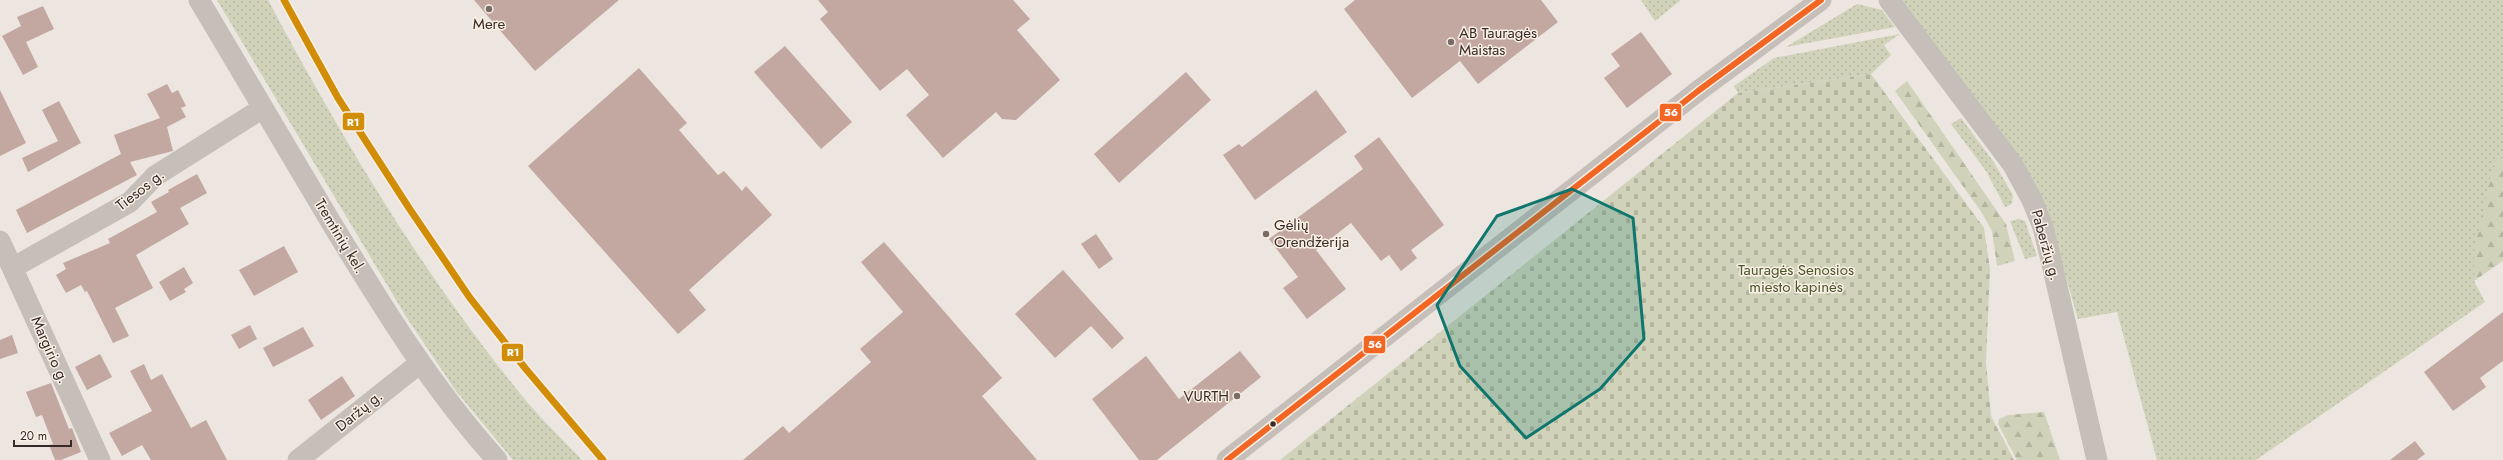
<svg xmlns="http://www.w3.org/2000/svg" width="2503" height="460" font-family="Jost,sans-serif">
  <defs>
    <pattern id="grass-dots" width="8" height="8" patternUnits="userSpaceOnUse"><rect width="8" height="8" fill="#d0d3b9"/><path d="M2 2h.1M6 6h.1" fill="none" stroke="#b3b59f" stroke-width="1.8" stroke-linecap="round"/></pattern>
    <pattern id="forest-firs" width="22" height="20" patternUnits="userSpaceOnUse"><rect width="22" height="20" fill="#d0d3b9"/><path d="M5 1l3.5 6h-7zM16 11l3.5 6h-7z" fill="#b3b59f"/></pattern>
    <pattern id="cemetery-stones" width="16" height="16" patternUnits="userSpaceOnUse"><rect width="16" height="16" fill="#d0d3b9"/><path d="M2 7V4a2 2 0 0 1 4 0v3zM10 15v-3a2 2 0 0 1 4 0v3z" fill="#b3b59f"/></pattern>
  </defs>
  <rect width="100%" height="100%" fill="#ede6e0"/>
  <g fill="url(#grass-dots)">
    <path d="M217,0h51c75,141 158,280 260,403 17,20 36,38 54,57h-69l-57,-69 -51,-76z"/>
    <polygon points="1641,0 1681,0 1655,21"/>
    <polygon points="1900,0 2503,0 2503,158 2493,165 2474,281 2485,302 2256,460 2157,460 2117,312 2078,319 2058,250"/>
    <polygon points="1857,4 1882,10 1895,27 1786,47"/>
    <polygon points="1900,34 1884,45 1891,55 1871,74 1738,93 1734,86 1774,58"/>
    <polygon points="1961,118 1993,161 2013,195 2012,204 2005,207 1986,171 1951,124"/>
    <polygon points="2019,219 2025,221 2037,256 2025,259 2010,221"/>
  </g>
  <g fill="url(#forest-firs)">
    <polygon points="1907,81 2006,224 2015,261 1997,266 1992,231 1982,213 1895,91"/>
    <polygon points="2503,158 2503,261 2474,281 2474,251 2493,165"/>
    <polygon points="2044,412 2060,460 2017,460 1998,424 1999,419 2008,415"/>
  </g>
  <polygon fill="url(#cemetery-stones)" points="1871,74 1984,228 1990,269 1986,362 1991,416 2014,460 1280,460 1738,93"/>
  <g fill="#c2a8a0">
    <polygon points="474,0 619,0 535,71"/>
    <polygon points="818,0 1013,0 1030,19 1017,30 1060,80 1016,120 1002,119 996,112 943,158 906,115 929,95 907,69 880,91 820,19 828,12"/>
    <polygon points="1355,0 1541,0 1558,22 1478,84 1460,61 1412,98 1344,9"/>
    <polygon points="43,6 54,29 26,42 38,67 23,75 2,36 21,26 17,17"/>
    <polygon points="1641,32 1672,74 1627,108 1604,78 1620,66 1611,54"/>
    <polygon points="785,46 852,122 821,149 754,72"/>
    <polygon points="639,68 687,123 679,130 718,175 724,171 742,191 746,186 772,215 689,290 706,310 678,334 528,166"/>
    <polygon points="1186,72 1211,100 1119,183 1094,154"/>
    <polygon points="167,84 172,93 178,90 186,106 181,108 186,117 167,127 173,151 130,162 137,175 27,233 16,210 121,154 114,135 160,118 147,94"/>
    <polygon points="0,90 26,143 0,156"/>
    <polygon points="1316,90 1347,132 1255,200 1223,155 1239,144 1242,147"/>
    <polygon points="59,101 81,143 28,172 22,158 58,141 42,110"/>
    <polygon points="1379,137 1444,225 1411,250 1417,258 1401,271 1389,255 1381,261 1351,223 1316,250 1346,289 1307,319 1283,288 1298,277 1269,239 1363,169 1354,156"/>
    <polygon points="197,174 207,193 180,208 189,224 136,255 153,288 115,308 129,336 113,343 87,291 85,292 81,285 66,293 56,275 66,269 63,263 110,243 108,239 157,212 151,202 169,192 168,190"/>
    <polygon points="1096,234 1113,259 1099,269 1081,244"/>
    <polygon points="884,242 1002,378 982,396 1037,460 743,460 783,426 789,433 871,362 860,349 903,312 861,262"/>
    <polygon points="284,246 298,272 254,296 239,270"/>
    <polygon points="184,267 193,283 184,289 186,292 170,301 159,282"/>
    <polygon points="1063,270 1124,338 1112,349 1091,326 1055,358 1015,314"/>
    <polygon points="2503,312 2503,361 2480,378 2486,387 2453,411 2424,372"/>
    <polygon points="250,325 257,339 239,349 231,335"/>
    <polygon points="303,327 314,346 273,367 263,348"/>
    <polygon points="12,335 18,353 0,359 0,340"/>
    <polygon points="1240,351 1261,377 1157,460 1139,460 1092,399 1146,356 1179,399"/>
    <polygon points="100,354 112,377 87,390 75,367"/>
    <polygon points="144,364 151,380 162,374 191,428 206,420 227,460 151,460 142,445 122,456 109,433 152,411 130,371"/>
    <polygon points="342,376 355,396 321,420 308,400"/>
    <polygon points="51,383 69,429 72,428 81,452 61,460 55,460 49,445 53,444 42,415 36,417 26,392"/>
    <polygon points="2415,441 2425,454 2417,460 2390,460"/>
  </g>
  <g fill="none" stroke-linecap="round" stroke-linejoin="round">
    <g stroke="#c6beb9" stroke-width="21">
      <path d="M199,0c44,75 89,149 133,224 50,82 100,164 165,236"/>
      <polyline points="1889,0 2013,165 2032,200 2043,227 2051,260 2097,460"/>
      <polyline points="0,241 100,460"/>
      <polyline points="14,267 130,202 155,176 263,108"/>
      <polyline points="298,460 420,363"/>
      <polyline points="1227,460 1698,91 1821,0"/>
    </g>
    <defs>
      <polyline id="bus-1" points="1227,460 1698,91 1821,0"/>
    </defs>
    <use href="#bus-1" stroke="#fbf0e6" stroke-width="9"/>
    <use href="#bus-1" stroke="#f26522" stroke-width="6"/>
    <defs>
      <polyline id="rail-1" points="284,0 338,98 409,208 470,298 525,368 603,460"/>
    </defs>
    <use href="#rail-1" stroke="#fbf0e6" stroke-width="10"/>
    <use href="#rail-1" stroke="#d18d08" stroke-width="7"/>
  </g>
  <path fill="#0f766e" fill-opacity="0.2" stroke="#0f766e" stroke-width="3" stroke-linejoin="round" d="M1572,189l61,29 11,121 -44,50 -74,49 -66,-72 -23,-61 60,-89z"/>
  <g fill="#776c68" stroke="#fbf0e6" stroke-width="1.5">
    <circle cx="489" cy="9" r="4"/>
    <circle cx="1451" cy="42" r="4"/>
    <circle cx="1266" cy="234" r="4"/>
    <circle cx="1237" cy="396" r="4"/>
  </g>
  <circle fill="#372b27" stroke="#fbf0e6" stroke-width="1.5" cx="1273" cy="424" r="3.5"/>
  <g text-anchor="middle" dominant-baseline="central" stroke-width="3" stroke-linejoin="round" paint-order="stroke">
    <g font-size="15" fill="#372b27" stroke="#fbf0e6" text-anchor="start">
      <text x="489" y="24" text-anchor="middle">Mere</text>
      <text x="1459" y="33">AB Tauragės<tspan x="1459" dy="17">Maistas</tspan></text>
      <text x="1274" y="225">Gėlių<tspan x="1274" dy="17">Orendžerija</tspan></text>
      <text x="1229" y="396" text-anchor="end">VURTH</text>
    </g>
    <g font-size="15" fill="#372b27" stroke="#fbf0e6">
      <text transform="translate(140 190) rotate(-38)">Tiesos g.</text>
      <text transform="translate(340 236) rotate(59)">Tremtinių kel.</text>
      <text transform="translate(2046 245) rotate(74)">Paberžių g.</text>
      <text transform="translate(50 350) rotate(66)">Margirio g.</text>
      <text transform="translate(359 411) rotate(-39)">Daržų g.</text>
    </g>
    <g font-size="15" fill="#4a5729" stroke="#fbf0e6">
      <text x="1796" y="270">Tauragės Senosios<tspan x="1796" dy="17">miesto kapinės</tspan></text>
    </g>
  </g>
  <g stroke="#fbf0e6" stroke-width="1.5">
    <rect x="1659" y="103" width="23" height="19" rx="4" fill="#f26522"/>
    <rect x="342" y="112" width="23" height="19" rx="4" fill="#d18d08"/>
    <rect x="1363" y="335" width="23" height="19" rx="4" fill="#f26522"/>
    <rect x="501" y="343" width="23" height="19" rx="4" fill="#d18d08"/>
  </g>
  <g font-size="11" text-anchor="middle" font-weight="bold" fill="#fff">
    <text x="1671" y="116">56</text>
    <text x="353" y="126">R1</text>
    <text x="1375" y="348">56</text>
    <text x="513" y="356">R1</text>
  </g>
  <path d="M14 440v6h57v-6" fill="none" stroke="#372b27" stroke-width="2"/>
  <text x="20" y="440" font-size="12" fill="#372b27" stroke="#fbf0e6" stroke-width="3" paint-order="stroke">20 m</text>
</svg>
